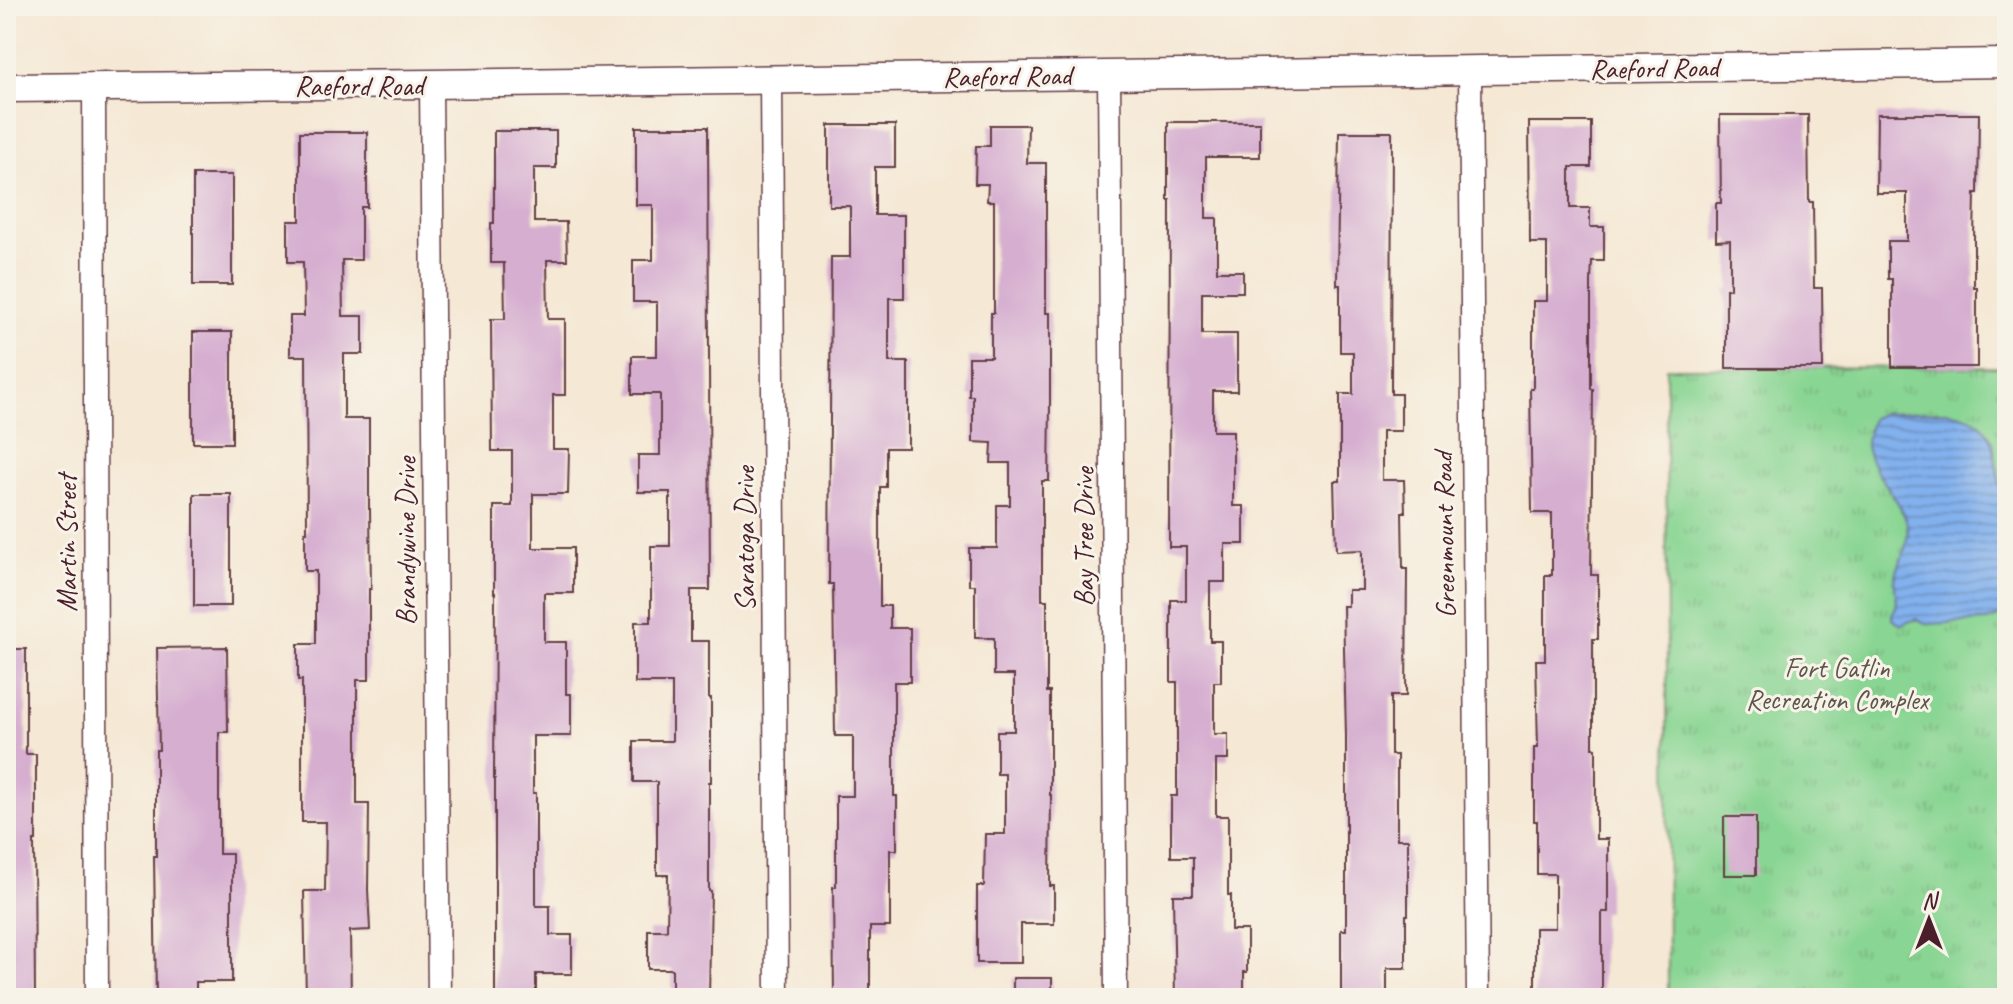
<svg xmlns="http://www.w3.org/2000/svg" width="2013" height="1004" font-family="Caveat,sans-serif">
  <defs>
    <pattern id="park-tufts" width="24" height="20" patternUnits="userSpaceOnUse" patternTransform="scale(2)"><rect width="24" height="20" fill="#89d593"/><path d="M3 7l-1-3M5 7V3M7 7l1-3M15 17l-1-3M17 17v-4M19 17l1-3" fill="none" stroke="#78b67f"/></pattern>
    <pattern id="water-rules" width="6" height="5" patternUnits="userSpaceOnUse" patternTransform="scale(2)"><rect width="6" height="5" fill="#82b1ed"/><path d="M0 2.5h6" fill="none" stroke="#6c8fc0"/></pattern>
  </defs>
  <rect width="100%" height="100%" fill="#f7f3e8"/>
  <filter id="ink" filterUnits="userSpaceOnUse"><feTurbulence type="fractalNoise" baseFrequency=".0125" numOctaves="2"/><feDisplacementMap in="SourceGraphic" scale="16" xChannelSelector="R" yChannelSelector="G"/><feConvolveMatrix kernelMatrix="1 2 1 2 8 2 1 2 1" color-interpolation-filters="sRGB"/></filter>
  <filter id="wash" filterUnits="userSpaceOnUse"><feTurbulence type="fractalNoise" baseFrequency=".006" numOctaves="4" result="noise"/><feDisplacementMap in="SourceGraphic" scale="32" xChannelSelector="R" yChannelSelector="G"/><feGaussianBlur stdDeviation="1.8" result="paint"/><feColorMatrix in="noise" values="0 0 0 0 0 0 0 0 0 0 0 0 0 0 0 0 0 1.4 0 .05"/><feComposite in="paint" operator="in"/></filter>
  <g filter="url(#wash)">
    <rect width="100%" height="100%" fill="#f5e8d4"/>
    <polygon fill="url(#park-tufts)" stroke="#6a7a5f" stroke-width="2" points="2007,367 2007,998 1668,998 1666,368"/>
    <path fill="url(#water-rules)" stroke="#66688c" stroke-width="2" d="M1946,411c24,5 37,8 47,32l14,86v81l-1,4 -19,7 -59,3 -12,-5 -15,6 -9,-6v-5c10,-13 1,-20 3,-35 4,-18 15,-36 12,-54 -5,-28 -42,-58 -41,-83 0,-8 4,-17 6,-24l13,-5z"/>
    <g id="blocks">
      <g fill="#d6aed0">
        <polygon points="1877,114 1979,114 1978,193 1975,193 1974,239 1974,287 1977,287 1977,367 1892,367 1892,279 1888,279 1888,241 1907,241 1907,193 1876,193"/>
        <polygon points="1720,115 1808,115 1809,202 1813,202 1814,288 1822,288 1823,368 1726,368 1726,289 1730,289 1730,240 1716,241 1716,203 1721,203"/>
        <polygon points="1168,122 1260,122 1260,157 1206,157 1206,218 1217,218 1217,271 1243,271 1243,292 1202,292 1202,334 1237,334 1237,391 1213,391 1213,431 1233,431 1233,506 1244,506 1244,544 1225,544 1225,582 1210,582 1210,641 1221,641 1221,682 1214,682 1214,734 1228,734 1228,760 1216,760 1216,816 1228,816 1228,895 1231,895 1231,930 1247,930 1247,972 1244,972 1244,998 1175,998 1173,895 1193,895 1193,857 1171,857 1171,796 1177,796 1177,682 1171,682 1171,600 1186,600 1186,547 1169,547 1170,200 1168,200"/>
        <polygon points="1529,122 1591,122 1591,167 1570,167 1570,208 1590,208 1590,227 1604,227 1604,261 1592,261 1591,281 1591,389 1593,389 1591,575 1598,575 1598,639 1593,639 1593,748 1596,748 1596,839 1608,839 1608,912 1602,912 1602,998 1535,998 1535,928 1555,928 1555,874 1537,874 1537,821 1534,821 1534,748 1538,748 1536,660 1545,660 1545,575 1552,575 1552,513 1532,513 1530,389 1533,389 1533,301 1547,301 1547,243 1530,243"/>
        <polygon points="829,125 895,125 895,167 875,167 875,215 904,215 904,298 889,298 889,362 908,362 908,448 886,448 886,487 880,487 880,606 890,606 890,628 910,628 910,682 894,682 894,796 897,796 897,850 890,850 890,927 870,927 870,998 834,998 833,887 836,887 836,796 853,796 853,736 835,736 833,584 829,584 831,257 850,257 850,206 829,206"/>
        <polygon points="990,125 1028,125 1027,163 1046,163 1046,313 1050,313 1050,403 1049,481 1042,481 1042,600 1047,600 1047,692 1050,692 1050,795 1051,795 1050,886 1054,886 1054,924 1021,924 1021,963 977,963 977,886 984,886 985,834 1005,834 1005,774 997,774 997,731 1014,731 1014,675 994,675 994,638 975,638 975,585 969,585 969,548 997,548 997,505 1010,505 1010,463 991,463 992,443 973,442 973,396 969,396 969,357 991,357 991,313 994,313 994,201 987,201 988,184 975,184 976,146 990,146"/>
        <polygon points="636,127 708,127 710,590 691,590 691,641 709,641 709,698 711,698 711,782 709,782 709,891 711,891 709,998 672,998 672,969 648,969 648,930 667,930 668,875 657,875 657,782 634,782 634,741 672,741 672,683 635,683 635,622 651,622 651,546 670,546 670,492 638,492 638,455 660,455 660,394 632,394 632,356 657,356 657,302 633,302 633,260 653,260 653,205 636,205"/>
        <polygon points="494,131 556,131 556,168 534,168 534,222 566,222 567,260 547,260 548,319 565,319 565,395 553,395 553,449 569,449 568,494 533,494 533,548 573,548 573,593 544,593 544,642 566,642 566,694 571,694 571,736 533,736 533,793 536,793 536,906 550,906 550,935 572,935 572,974 536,974 536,998 495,998 495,779 494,779 495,593 494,593 494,506 512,506 512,451 492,451 491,319 505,319 504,263 491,263 491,223 494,223"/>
        <polygon points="300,132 367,132 367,207 361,207 361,260 342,260 343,316 363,316 363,354 344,354 344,419 369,419 369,509 370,509 371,589 369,589 369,680 357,680 357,804 369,804 368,890 370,930 350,931 351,998 306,998 304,891 325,891 326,822 302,822 302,680 298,680 298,644 316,644 316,571 305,571 305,532 307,532 306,356 290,356 290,316 304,316 303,262 288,262 288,221 300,221"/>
        <polygon points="1339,132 1392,132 1391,394 1401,394 1401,431 1382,431 1382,480 1404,480 1405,512 1402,512 1403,569 1407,569 1406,696 1391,696 1391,755 1397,755 1397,839 1408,839 1408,915 1406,915 1406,968 1387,968 1387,998 1341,998 1341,930 1346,930 1346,735 1343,606 1348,606 1348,590 1362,590 1362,550 1336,551 1334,481 1340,481 1340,394 1353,394 1353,352 1340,352 1340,285 1337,285"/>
        <rect x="193" y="175" width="39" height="110"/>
        <rect x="193" y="332" width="39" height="111"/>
        <rect x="194" y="494" width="37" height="112"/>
        <polygon points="227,647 228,732 219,732 219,854 232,854 232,982 196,982 196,998 156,998 154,856 156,856 156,750 159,750 157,648"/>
        <polygon points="6,649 26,649 26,754 36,754 36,841 34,841 35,998 6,998"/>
        <rect x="1724" y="817" width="32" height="58"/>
        <rect x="1013" y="978" width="39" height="20"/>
      </g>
    </g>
  </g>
  <g filter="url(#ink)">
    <use href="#blocks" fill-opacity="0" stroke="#643d44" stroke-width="2"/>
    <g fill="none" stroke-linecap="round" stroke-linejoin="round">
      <defs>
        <g id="minor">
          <polyline points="1470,71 1478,998"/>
          <polyline points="1109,75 1116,998"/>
          <polyline points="771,79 777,998"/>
          <polyline points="431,84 439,998"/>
          <polyline points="94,87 97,998"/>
        </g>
        <polyline id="tertiary" points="6,88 431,84 2007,63"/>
      </defs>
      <use href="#minor" stroke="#643d44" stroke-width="25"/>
      <use href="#tertiary" stroke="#643d44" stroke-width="31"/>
      <use href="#minor" stroke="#fff" stroke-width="22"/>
      <use href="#tertiary" stroke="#fff" stroke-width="28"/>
    </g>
  </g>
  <g text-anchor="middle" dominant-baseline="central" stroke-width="6" stroke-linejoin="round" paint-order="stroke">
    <g font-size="28" fill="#4a1f2b" stroke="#f7f3e8">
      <text transform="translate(1654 68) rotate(-1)">Raeford Road</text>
      <text transform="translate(1007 76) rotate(-1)">Raeford Road</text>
      <text x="359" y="85">Raeford Road</text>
      <text transform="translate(1444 535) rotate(-91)">Greenmount Road</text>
      <text transform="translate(1083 537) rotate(-90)">Bay Tree Drive</text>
      <text transform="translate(744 539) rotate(-90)">Saratoga Drive</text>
      <text transform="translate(405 541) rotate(-90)">Brandywine Drive</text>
      <text transform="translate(66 543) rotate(-90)">Martin Street</text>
    </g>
    <g font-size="28" fill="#5d564a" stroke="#f7f3e8">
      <text x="1837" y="667">Fort Gatlin<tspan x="1837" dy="32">Recreation Complex</tspan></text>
    </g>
  </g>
  <rect width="2013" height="1004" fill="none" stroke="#f7f3e8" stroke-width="32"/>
  <g transform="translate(1929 920)" stroke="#f7f3e8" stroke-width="6" paint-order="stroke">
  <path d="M0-6L14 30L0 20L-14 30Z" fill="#4a1f2b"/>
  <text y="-12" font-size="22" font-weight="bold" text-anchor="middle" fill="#4a1f2b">N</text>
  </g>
</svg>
